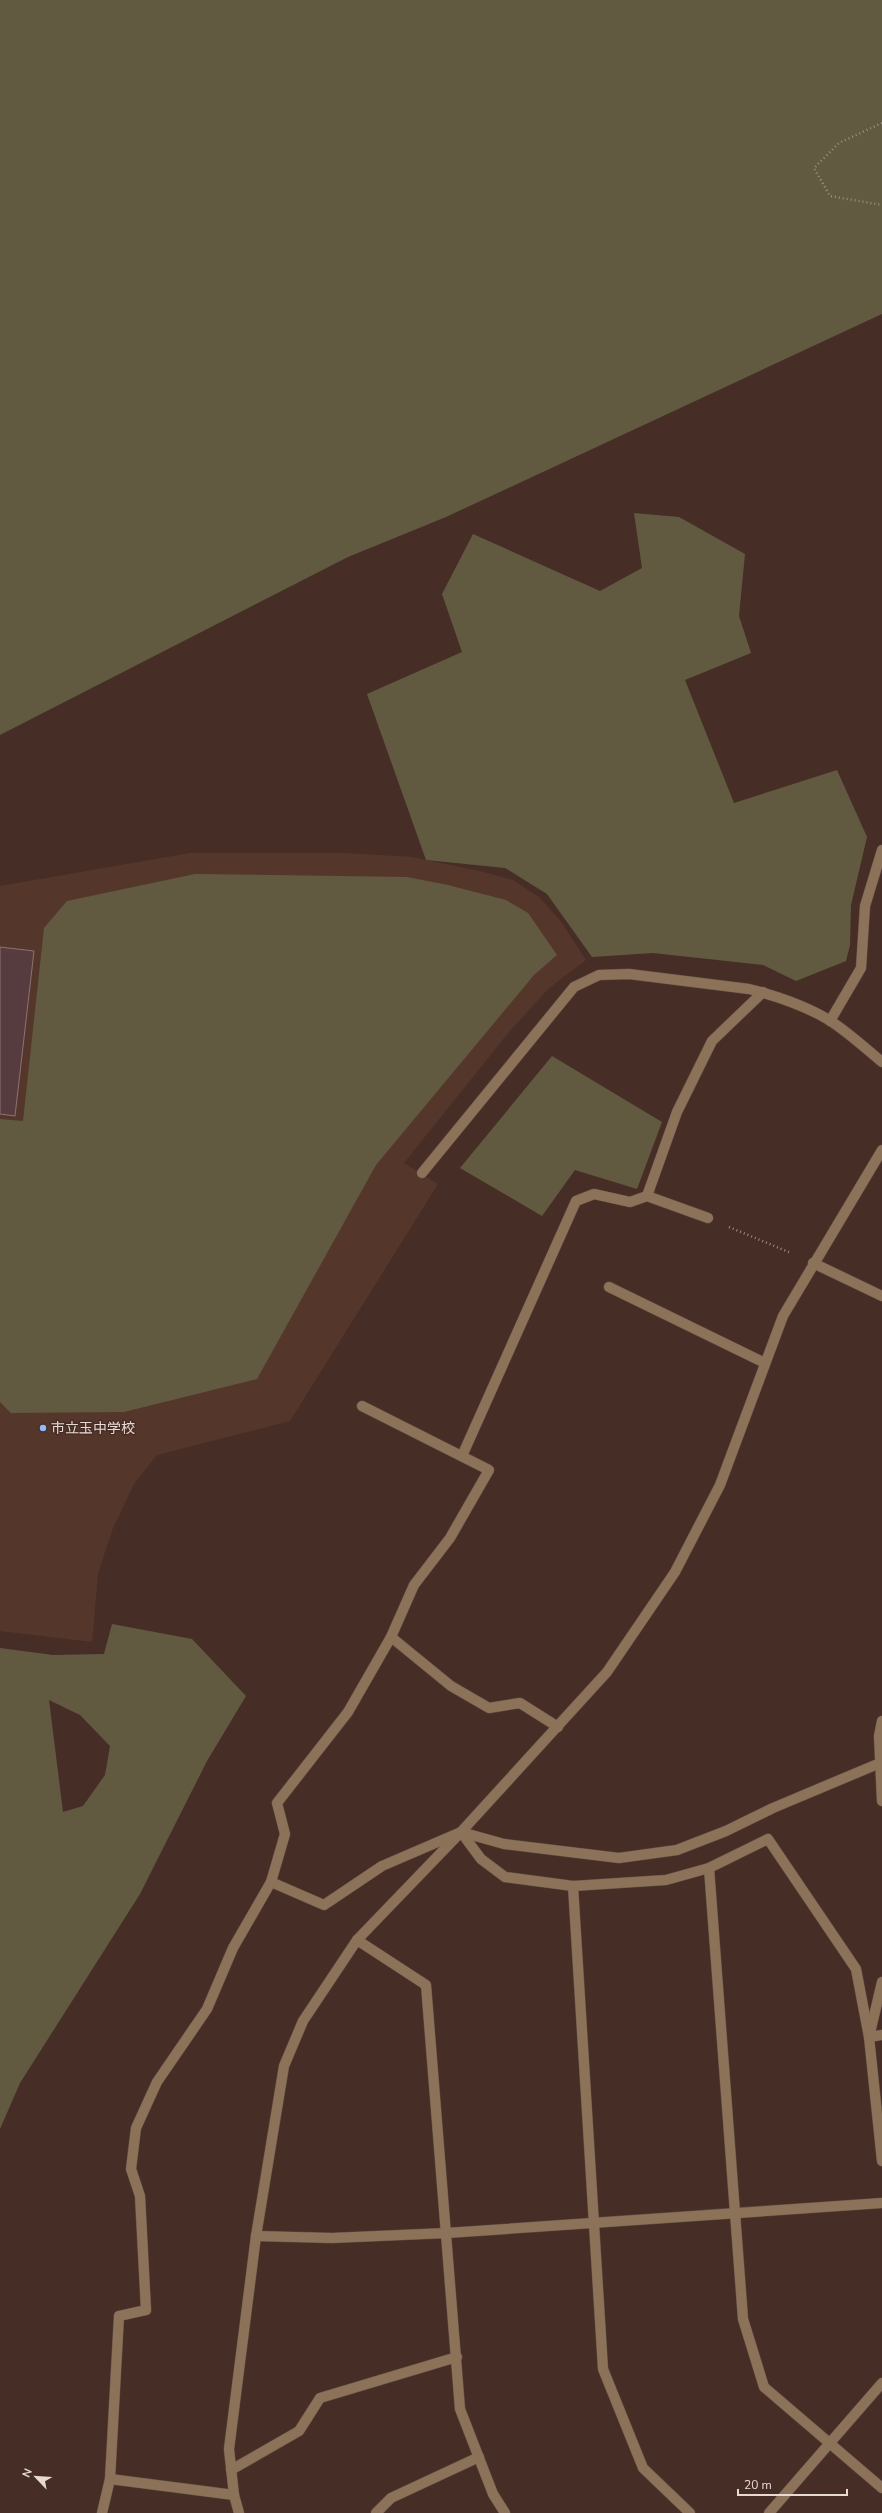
<svg xmlns="http://www.w3.org/2000/svg" width="882" height="2513" font-family="'Nunito Sans','Noto Sans JP',sans-serif">
  <rect width="100%" height="100%" fill="#462e26"/>
  <polygon fill="#55362b" points="190,853 344,853 412,857 484,872 513,880 539,897 560,920 586,960 548,989 509,1032 404,1163 438,1184 290,1421 157,1455 135,1482 113,1528 98,1573 92,1642 0,1631 0,886"/>
  <g fill="#615a41" fill-rule="evenodd">
    <polygon points="0,0 882,0 882,314 446,517 348,557 0,735"/>
    <polygon points="634,513 679,517 745,554 739,616 751,653 685,680 734,803 837,770 867,837 851,905 850,945 846,961 796,981 763,965 653,953 592,957 547,894 505,868 426,860 367,694 462,652 442,594 473,534 600,591 642,568"/>
    <polygon points="195,874 407,877 448,885 506,900 528,913 557,955 534,975 376,1165 257,1379 124,1412 11,1413 0,1402 0,1119 23,1121 44,928 67,901"/>
    <polygon points="552,1056 662,1122 637,1189 575,1170 542,1216 460,1168"/>
    <path d="M112,1624l80,15 54,57 -39,65 -67,133 -120,189 -20,46v-481l53,7 51,-1zM49,1700l31,15 30,31 -5,29 -22,31 -20,6z"/>
  </g>
  <polygon fill="#573c3f" stroke="#907174" points="0,947 34,951 15,1116 0,1114"/>
  <g fill="none" stroke-linecap="round" stroke-linejoin="round">
    <defs>
      <g id="minor">
        <polyline points="830,1021 861,968 865,906 882,850"/>
        <path d="M422,1173l152,-186 25,-12 30,-1 120,15c28,7 55,16 80,31 19,12 36,28 53,42"/>
        <polyline points="647,1196 677,1112 712,1041 763,992"/>
        <polyline points="813,1263 882,1296"/>
        <polyline points="609,1287 765,1363"/>
        <polyline points="462,1456 576,1201 594,1194 630,1202 647,1196 708,1218"/>
        <polyline points="391,1637 451,1686 489,1708 520,1703 558,1727"/>
        <polyline points="882,1721 879,1736 882,1801"/>
        <polyline points="461,1832 481,1859 505,1877 573,1886 666,1880 709,1868 768,1839 856,1969 869,2037 882,2161"/>
        <polyline points="709,1868 743,2319 764,2387 882,2488"/>
        <polyline points="271,1882 324,1905 382,1866 461,1832 504,1844 619,1858 677,1850 726,1831 773,1808 880,1763"/>
        <polyline points="573,1886 603,2369 643,2468 690,2513"/>
        <polyline points="357,1940 426,1985 460,2409 493,2494 505,2513"/>
        <polyline points="882,1982 869,2037 882,2035"/>
        <polyline points="256,2236 332,2238 447,2233 882,2203"/>
        <polyline points="231,2470 299,2431 320,2398 457,2357"/>
        <polyline points="110,2479 234,2495"/>
        <polyline points="102,2513 110,2479 119,2316 146,2310 140,2196 131,2169 136,2128 157,2082 207,2009 233,1948 271,1882 285,1834 277,1803 348,1712 391,1637 414,1585 450,1538 489,1470 362,1406"/>
        <polyline points="239,2513 234,2495 229,2449 256,2236 284,2066 303,2021 357,1940 461,1832 607,1672 675,1572 720,1485 783,1316 882,1150"/>
        <polyline points="376,2513 391,2498 479,2457"/>
        <polyline points="769,2513 882,2383"/>
      </g>
    </defs>
    <use href="#minor" stroke="#634d45" stroke-width="11"/>
    <g stroke="#9f8c85" stroke-width="2.5" stroke-dasharray="1 3" stroke-linecap="butt">
      <polyline points="882,123 839,143 814,168 830,196 882,205"/>
      <polyline points="729,1227 791,1253"/>
    </g>
    <use href="#minor" stroke="#8c7258" stroke-width="10"/>
  </g>
  <circle fill="#94b7fd" stroke="#462e26" stroke-width="1.5" cx="43" cy="1428" r="4"/>
  <g text-anchor="middle" dominant-baseline="central" stroke-width="3" stroke-linejoin="round" paint-order="stroke">
    <g font-size="14" fill="#e9d9d3" stroke="#462e26" text-anchor="start">
      <text x="51" y="1428">市立玉中学校</text>
    </g>
  </g>
  <g transform="translate(36 2477) rotate(295)" stroke="#462e26" stroke-width="3" paint-order="stroke">
  <path d="M0-3L7 15L0 10L-7 15Z" fill="#e9d9d3"/>
  <text y="-6" font-size="11" font-weight="bold" text-anchor="middle" fill="#e9d9d3">N</text>
  </g>
  <path d="M738 2489v6h109v-6" fill="none" stroke="#e9d9d3" stroke-width="2"/>
  <text x="744" y="2489" font-size="12" fill="#e9d9d3" stroke="#462e26" stroke-width="3" paint-order="stroke">20 m</text>
</svg>
